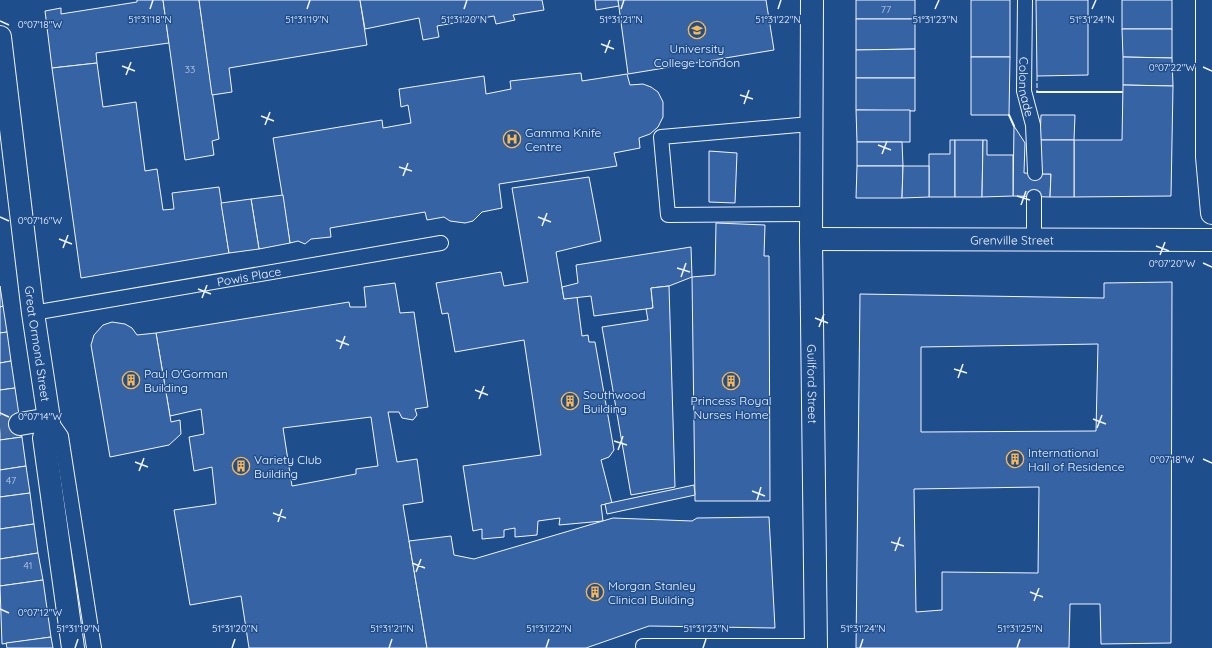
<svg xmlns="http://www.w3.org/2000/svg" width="1212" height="648" font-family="Quicksand,sans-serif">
  <rect width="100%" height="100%" fill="#1f4e8c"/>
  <g fill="#3563a3" stroke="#f2f6ff" fill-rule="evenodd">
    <polygon points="137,0 163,0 169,43 96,53 97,63 52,68 45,11 61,8 61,14 137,2"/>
    <polygon points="163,0 199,0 219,139 212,141 214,155 185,160"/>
    <polygon points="199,0 360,0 367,45 229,68 232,92 212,95"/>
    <polygon points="360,0 542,0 544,10 513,15 515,20 496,24 494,16 437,26 439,37 423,40 419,18 365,29"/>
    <polygon points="595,0 618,0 619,6 596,10"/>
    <polygon points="618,0 766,0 774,50 628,74"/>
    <rect x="856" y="0" width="59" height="19"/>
    <rect x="971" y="0" width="39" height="57"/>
    <polygon points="1036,0 1088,0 1088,75 1037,76"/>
    <rect x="1122" y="0" width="50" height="29"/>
    <polygon points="856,19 915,19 915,49 856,50"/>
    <polygon points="1122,29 1172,29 1172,58 1123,57"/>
    <polygon points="915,49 915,78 856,78 856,50"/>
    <polygon points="971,57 1010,57 1009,115 971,115"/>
    <polygon points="1123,57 1172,58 1173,86 1123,85"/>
    <polygon points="97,63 103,107 136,102 145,171 157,169 163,210 174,209 172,193 219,187 229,253 81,278 52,68"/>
    <polygon points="581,73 582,81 627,74 630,85 643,84 651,87 658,92 663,102 663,117 658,127 650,134 639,138 640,148 614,153 617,166 499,184 502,208 482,212 473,221 465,223 450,221 444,217 427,220 425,212 330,228 331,237 311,239 305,244 298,241 290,243 273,138 382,120 383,128 411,123 408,105 401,107 399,89 484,76 486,94 511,89 510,81"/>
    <polygon points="856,78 915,78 915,111 856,110"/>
    <polygon points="1123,85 1173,86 1171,196 1074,197 1074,140 1122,140"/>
    <polygon points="856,110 910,110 910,142 857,142"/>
    <polygon points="1041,115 1075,115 1074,140 1040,140"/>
    <polygon points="1014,126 1025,143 1024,173 1051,174 1050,197 1013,196"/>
    <polygon points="950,140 955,140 955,197 929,197 929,154 950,154"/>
    <polygon points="955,140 983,140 982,197 955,197"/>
    <polygon points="983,140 987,140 987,155 1013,155 1013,196 982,197"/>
    <polygon points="1040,140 1074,140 1074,197 1050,197 1051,174 1041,174"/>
    <polygon points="857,142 902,142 903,166 857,166"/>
    <polygon points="709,151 737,153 735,203 709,202"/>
    <polygon points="857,166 903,166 902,198 856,198"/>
    <polygon points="903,166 929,166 929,197 902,198"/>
    <polygon points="589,177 601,241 556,252 564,299 577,297 582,336 588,335 589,342 595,342 614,450 609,457 601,460 612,503 601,505 603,521 559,525 560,518 538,521 537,535 515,537 515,528 504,530 504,537 482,539 482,529 473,531 463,466 541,455 524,340 455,352 448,313 442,314 436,283 501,272 504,286 528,282 512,188"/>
    <polygon points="283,195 290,243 259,249 251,199"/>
    <polygon points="251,199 259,249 229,253 221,203"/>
    <polygon points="716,223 765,225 764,256 769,256 770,501 695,501 692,277 715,275"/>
    <polygon points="691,247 692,277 669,286 651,288 653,308 594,316 591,296 564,299 562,287 578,283 576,265"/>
    <path d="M1172,282l-1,361 -70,1 -1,-40h-30l-1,44h-213l4,-354 244,4v-15zM1098,344l-2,87 -175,1v-85zM1039,487l-1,86 -96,-1v38l-26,2 -2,-123z"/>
    <path d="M395,283l5,30 14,-1 14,95 -13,2 2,6 -4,5 -11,-2 -3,-6h-11l9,50 20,-3 6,43 -20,3 24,143h-178l-8,-52 -51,9 -16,-95 42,-6 -4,-37 -18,4 -5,-34 15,-3 -3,-25 -31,7 -14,-83 193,-31 1,5h16l-2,-20zM371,417l7,49 -22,3v5l-64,12 -9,-58z"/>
    <polygon points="0,286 3,306 0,307"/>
    <polygon points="669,286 675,487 631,495 602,327 648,320 646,309 653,308 651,288"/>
    <polygon points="3,306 7,332 0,333 0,307"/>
    <polygon points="112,322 125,324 132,328 137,335 156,333 171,422 180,420 181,434 169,445 110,457 91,345 94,335 103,325"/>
    <polygon points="7,332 11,361 0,363 0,333"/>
    <polygon points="11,361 15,388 0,390 0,363"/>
    <polygon points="15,388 19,415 0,418 0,390"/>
    <polygon points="19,415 22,437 0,440 0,418"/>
    <polygon points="22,437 26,466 0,470 0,440"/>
    <polygon points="26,466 30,493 0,497 0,470"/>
    <polygon points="694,485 695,495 607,514 605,504"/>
    <polygon points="30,493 34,524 0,529 0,497"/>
    <polygon points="769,517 775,628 649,626 586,648 427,648 409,541 451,536 454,555 474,559 613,518 692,521 697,518"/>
    <polygon points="34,524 38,553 0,559 0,529"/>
    <polygon points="38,553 43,580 0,586 0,559"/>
    <polygon points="43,580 51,637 2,644 0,586"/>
    <polygon points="51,637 53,648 7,648 6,643"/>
  </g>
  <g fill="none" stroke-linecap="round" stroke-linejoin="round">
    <polyline stroke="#3f679d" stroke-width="22" stroke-dasharray="22 11" stroke-linecap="butt" points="0,427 20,424"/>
    <defs>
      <g id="lane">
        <path id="s1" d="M1025,0l-1,91 9,34 2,48"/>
        <polyline points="810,124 661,137 668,215 811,214"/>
        <polyline points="1034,197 1034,239"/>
        <path id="s2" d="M33,313l408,-70"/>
        <polyline points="49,419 61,436 94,648"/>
        <polyline points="643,646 815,646"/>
      </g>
      <g id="street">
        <path id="s3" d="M0,37l33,276 16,106 -5,19 29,210"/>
        <polyline points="20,424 49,419"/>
      </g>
      <g id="secondary">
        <path id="s4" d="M812,0l-1,239 5,409"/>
        <polyline points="1207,0 1207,157 1212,213"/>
        <path id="s5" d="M811,239l401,1"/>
      </g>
    </defs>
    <use href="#lane" stroke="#f2f6ff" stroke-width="16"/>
    <use href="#street" stroke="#f2f6ff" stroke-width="24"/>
    <use href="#secondary" stroke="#f2f6ff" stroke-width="24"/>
    <use href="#lane" stroke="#1f4e8c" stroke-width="14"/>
    <use href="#street" stroke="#1f4e8c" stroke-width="22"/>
    <use href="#secondary" stroke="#1f4e8c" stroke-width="22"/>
    <polyline stroke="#f2f6ff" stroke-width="1" stroke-dasharray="5 2" stroke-linecap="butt" points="1037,76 1037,92"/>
    <g stroke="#f2f6ff" stroke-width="2">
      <polyline points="1037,92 1122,92"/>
      <polyline points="1009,115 1014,126"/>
    </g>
  </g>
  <path fill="none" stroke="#f2f6ff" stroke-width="1.5" d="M150,9l3,-9M307,9l3,-9M464,9l3,-9M621,9l3,-9M778,9l3,-9M935,9l4,-9M1092,9l4,-9M0,21l9,4M601,44l13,5M605,53l5,-13M122,66l13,5M1203,67l9,4M126,75l5,-13M740,95l13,4M744,104l5,-14M261,116l13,5M265,125l5,-13M878,145l13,5M882,154l5,-13M399,167l13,4M403,176l5,-13M1017,196l13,4M1021,205l5,-14M0,217l9,4M538,217l13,5M542,226l5,-13M59,239l13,5M1156,246l13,5M63,248l5,-13M1160,255l5,-13M1203,263l9,4M677,268l13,4M681,277l5,-14M198,289l13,5M202,298l5,-13M815,318l13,5M819,327l5,-13M336,340l13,5M340,349l5,-13M954,369l13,4M958,378l5,-14M475,390l13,5M479,399l5,-13M0,413l9,4M1093,419l13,5M1097,428l5,-13M614,441l13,4M618,450l5,-14M1203,459l9,4M135,462l13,5M139,471l5,-13M752,491l13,5M757,500l4,-13M273,513l13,5M278,522l4,-13M891,542l13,4M895,551l5,-14M412,563l13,5M416,572l5,-13M1030,592l13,5M1034,601l5,-13M0,609l9,4M75,648l3,-9M232,648l3,-9M389,648l3,-9M546,648l3,-9M703,648l3,-9M860,648l3,-9M1017,648l3,-9"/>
  <defs>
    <symbol id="university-ring" viewBox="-11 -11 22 22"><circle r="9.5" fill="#1f4e8c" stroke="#ffb74d" stroke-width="1.5"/><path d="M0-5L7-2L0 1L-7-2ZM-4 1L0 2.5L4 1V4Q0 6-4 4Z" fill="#ffb74d"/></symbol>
    <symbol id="hospital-ring" viewBox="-11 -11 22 22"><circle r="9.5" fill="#1f4e8c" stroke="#ffb74d" stroke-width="1.5"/><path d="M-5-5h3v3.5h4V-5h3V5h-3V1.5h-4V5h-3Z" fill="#ffb74d"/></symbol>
    <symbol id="building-ring" viewBox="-11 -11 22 22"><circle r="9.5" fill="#1f4e8c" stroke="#ffb74d" stroke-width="1.5"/><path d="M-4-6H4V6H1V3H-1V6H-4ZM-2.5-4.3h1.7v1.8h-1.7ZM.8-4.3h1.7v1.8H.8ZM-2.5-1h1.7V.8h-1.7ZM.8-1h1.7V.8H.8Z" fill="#ffb74d"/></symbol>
  </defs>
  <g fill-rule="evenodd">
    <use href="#university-ring" x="687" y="20" width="20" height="20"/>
    <use href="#hospital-ring" x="502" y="129" width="20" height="20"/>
    <use href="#building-ring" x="121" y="370" width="20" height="20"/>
    <use href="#building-ring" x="721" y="371" width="20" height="20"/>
    <use href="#building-ring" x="560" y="391" width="20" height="20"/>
    <use href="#building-ring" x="1005" y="449" width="20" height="20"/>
    <use href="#building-ring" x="231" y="456" width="20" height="20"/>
    <use href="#building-ring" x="585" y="582" width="20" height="20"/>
  </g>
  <g text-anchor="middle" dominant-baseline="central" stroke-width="3" stroke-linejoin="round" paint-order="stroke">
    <g font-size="10" fill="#c3d1e8">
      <text x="886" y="9">77</text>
      <text x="190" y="69">33</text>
      <text x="11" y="480">47</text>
      <text x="28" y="565">41</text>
    </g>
    <g font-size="12" fill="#f2f6ff" stroke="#1f4e8c" text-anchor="start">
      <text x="697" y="48" text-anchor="middle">University<tspan x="697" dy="14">College London</tspan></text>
      <text x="525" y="132">Gamma Knife<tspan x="525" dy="14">Centre</tspan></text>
      <text x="144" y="373">Paul O'Gorman<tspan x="144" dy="14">Building</tspan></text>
      <text x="583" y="394">Southwood<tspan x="583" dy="14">Building</tspan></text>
      <text x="731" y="400" text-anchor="middle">Princess Royal<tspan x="731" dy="14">Nurses Home</tspan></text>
      <text x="1028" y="452">International<tspan x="1028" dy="14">Hall of Residence</tspan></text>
      <text x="254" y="459">Variety Club<tspan x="254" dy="14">Building</tspan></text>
      <text x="608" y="585">Morgan Stanley<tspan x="608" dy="14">Clinical Building</tspan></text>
    </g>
    <g font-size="12" fill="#f2f6ff" stroke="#1f4e8c">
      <text stroke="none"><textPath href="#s1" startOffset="87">Colonnade</textPath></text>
      <text stroke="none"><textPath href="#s5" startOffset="201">Grenville Street</textPath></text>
      <text stroke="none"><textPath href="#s2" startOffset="219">Powis Place</textPath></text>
      <text stroke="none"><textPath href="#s3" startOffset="309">Great Ormond Street</textPath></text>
      <text stroke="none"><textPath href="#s4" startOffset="384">Guilford Street</textPath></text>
    </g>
  </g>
  <g font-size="10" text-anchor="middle" fill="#f2f6ff" stroke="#1f4e8c" stroke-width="3" stroke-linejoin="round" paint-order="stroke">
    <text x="307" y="23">51°31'19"N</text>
    <text x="464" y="23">51°31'20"N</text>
    <text x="621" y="23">51°31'21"N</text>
    <text x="778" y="23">51°31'22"N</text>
    <text x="935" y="23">51°31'23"N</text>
    <text x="1092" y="23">51°31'24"N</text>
    <text x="150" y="23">51°31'18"N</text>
    <text x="40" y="28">0°07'18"W</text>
    <text x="1172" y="71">0°07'22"W</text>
    <text x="40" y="224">0°07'16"W</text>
    <text x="1172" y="267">0°07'20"W</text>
    <text x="40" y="420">0°07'14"W</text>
    <text x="1172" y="463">0°07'18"W</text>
    <text x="40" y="616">0°07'12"W</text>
    <text x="78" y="632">51°31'19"N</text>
    <text x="235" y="632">51°31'20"N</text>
    <text x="392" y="632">51°31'21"N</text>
    <text x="549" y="632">51°31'22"N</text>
    <text x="706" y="632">51°31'23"N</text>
    <text x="863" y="632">51°31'24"N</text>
    <text x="1020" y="632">51°31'25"N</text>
  </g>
</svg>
